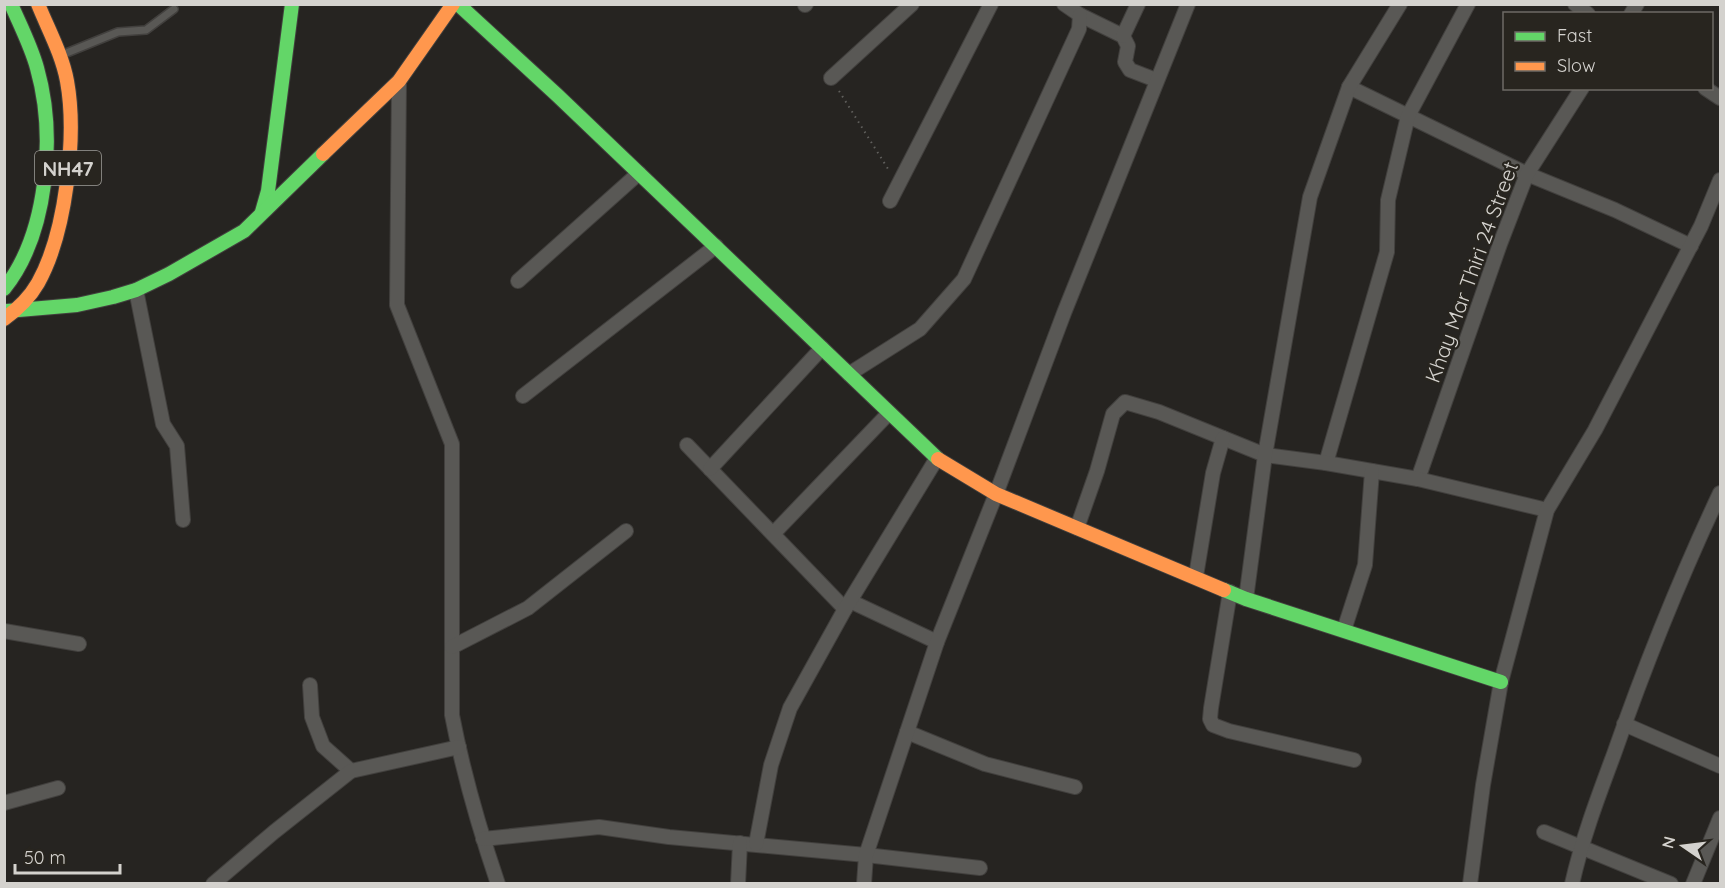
<svg xmlns="http://www.w3.org/2000/svg" width="1725" height="888" font-family="Quicksand,sans-serif">
  <rect width="100%" height="100%" fill="#262421"/>
  <g fill="none" stroke-linecap="round" stroke-linejoin="round">
    <defs>
      <polyline id="lane" points="64,54 118,32 146,30 174,9"/>
      <g id="street">
        <polyline points="1064,4 1080,15 1123,36 1128,46 1125,62 1130,70 1156,80"/>
        <polyline points="1575,4 1588,14"/>
        <polyline points="805,5 806,4"/>
        <polyline points="1631,14 1637,4"/>
        <polyline points="1123,36 1138,4"/>
        <polyline points="831,78 912,4"/>
        <path d="M399,81l-2,224 55,139v271c11,57 27,113 46,169"/>
        <polyline points="1349,87 1527,174 1615,210 1691,246"/>
        <polyline points="1705,88 1720,98"/>
        <polyline points="890,201 991,4"/>
        <polyline points="518,281 639,173"/>
        <polyline points="136,290 163,424 177,446 183,520"/>
        <polyline points="849,374 920,329 964,279 1079,29 1080,15"/>
        <polyline points="523,396 716,246"/>
        <polyline points="687,445 845,609"/>
        <polyline points="1326,463 1387,252 1388,200 1408,116 1468,4"/>
        <polyline points="710,469 822,348"/>
        <polyline points="1418,479 1500,244 1527,174 1582,88"/>
        <polyline points="1077,528 1097,471 1113,414 1125,402 1159,412 1265,455 1326,463 1418,479 1547,510"/>
        <polyline points="773,534 889,413"/>
        <polyline points="1196,576 1213,473 1223,438"/>
        <polyline points="1230,592 1211,708 1210,719 1213,725 1229,731 1354,760"/>
        <polyline points="1246,599 1265,455 1310,197 1349,87 1400,4"/>
        <polyline points="850,601 937,642"/>
        <polyline points="1344,630 1365,565 1372,471"/>
        <polyline points="4,631 79,644"/>
        <polyline points="452,647 528,608 626,531"/>
        <polyline points="310,685 312,717 323,746 351,771"/>
        <polyline points="1624,724 1720,766"/>
        <polyline points="907,732 985,764 1075,787"/>
        <polyline points="4,803 58,788"/>
        <polyline points="1544,832 1671,884"/>
        <polyline points="483,839 599,827 669,837 866,855 980,868"/>
        <polyline points="756,844 771,765 790,708 845,609 937,458"/>
        <polyline points="213,884 274,832 351,771 459,747"/>
        <polyline points="738,884 740,843"/>
        <polyline points="864,884 866,855 937,642 996,494 1064,313 1188,4"/>
        <polyline points="1470,884 1483,785 1501,682 1547,510 1595,430 1701,226 1720,180"/>
        <path d="M1572,884c10,-45 26,-87 42,-130 31,-89 66,-176 106,-261"/>
        <polyline points="1693,884 1720,818"/>
      </g>
      <g id="fast">
        <polyline points="458,4 557,95 938,459"/>
        <polyline points="262,212 268,191 292,4"/>
        <path d="M4,289c44,-55 52,-154 33,-221 -6,-22 -17,-43 -26,-64"/>
        <polyline points="7,311 77,305 113,297 136,290 169,274 244,231 323,154"/>
        <polyline points="1224,590 1246,599 1501,682"/>
      </g>
      <g id="slow">
        <polyline points="323,154 399,81 453,4"/>
        <path d="M4,319c14,-10 26,-22 34,-36 28,-50 39,-147 29,-202 -5,-27 -19,-52 -29,-77"/>
        <polyline points="938,459 996,494 1224,590"/>
      </g>
    </defs>
    <use href="#lane" stroke="#42403e" stroke-width="10"/>
    <use href="#street" stroke="#42403e" stroke-width="16"/>
    <use href="#fast" stroke="#42403e" stroke-width="16"/>
    <use href="#slow" stroke="#42403e" stroke-width="16"/>
    <polyline stroke="#605f5c" stroke-width="2" stroke-dasharray="1.5 4.5" stroke-linecap="butt" points="839,91 890,172"/>
    <use href="#lane" stroke="#595855" stroke-width="7"/>
    <use href="#street" stroke="#595855" stroke-width="14"/>
    <use href="#fast" stroke="#63d668" stroke-width="14"/>
    <use href="#slow" stroke="#ff974d" stroke-width="14"/>
  </g>
  <g text-anchor="middle" dominant-baseline="central" stroke-width="4.5" stroke-linejoin="round" paint-order="stroke">
    <rect fill="#28251f" stroke="#a09e9a" stroke-width="1.5" x="35" y="151" width="66" height="34" rx="4.5"/>
    <g font-size="20" font-weight="bold" fill="#d4d2ce">
      <text x="68" y="168">NH47</text>
    </g>
    <g font-size="21" fill="#d4d2ce" stroke="#28251f">
      <text transform="translate(1471 272) rotate(-70)">Khay Mar Thiri 24 Street</text>
    </g>
  </g>
  <rect width="1725" height="888" fill="none" stroke="#d4d2ce" stroke-width="12"/>
  <rect x="1503" y="12" width="210" height="78" fill="#28251f" stroke="#6d6a65" stroke-width="1.5"/>
  <rect x="1515" y="32" width="30" height="9" fill="#63d668" stroke="#6d6a65" stroke-width="1.5"/>
  <text x="1557" y="42" font-size="18" fill="#d4d2ce">Fast</text>
  <rect x="1515" y="62" width="30" height="9" fill="#ff974d" stroke="#6d6a65" stroke-width="1.5"/>
  <text x="1557" y="72" font-size="18" fill="#d4d2ce">Slow</text>
  <g transform="translate(1683 846) rotate(284)" stroke="#28251f" stroke-width="4.5" paint-order="stroke">
  <path d="M0-4.5L10 22L0 15L-10 22Z" fill="#d4d2ce"/>
  <text y="-9" font-size="16" font-weight="bold" text-anchor="middle" fill="#d4d2ce">N</text>
  </g>
  <path d="M15 864v9h105v-9" fill="none" stroke="#d4d2ce" stroke-width="3"/>
  <text x="24" y="864" font-size="18" fill="#d4d2ce" stroke="#28251f" stroke-width="4.5" paint-order="stroke">50 m</text>
</svg>
